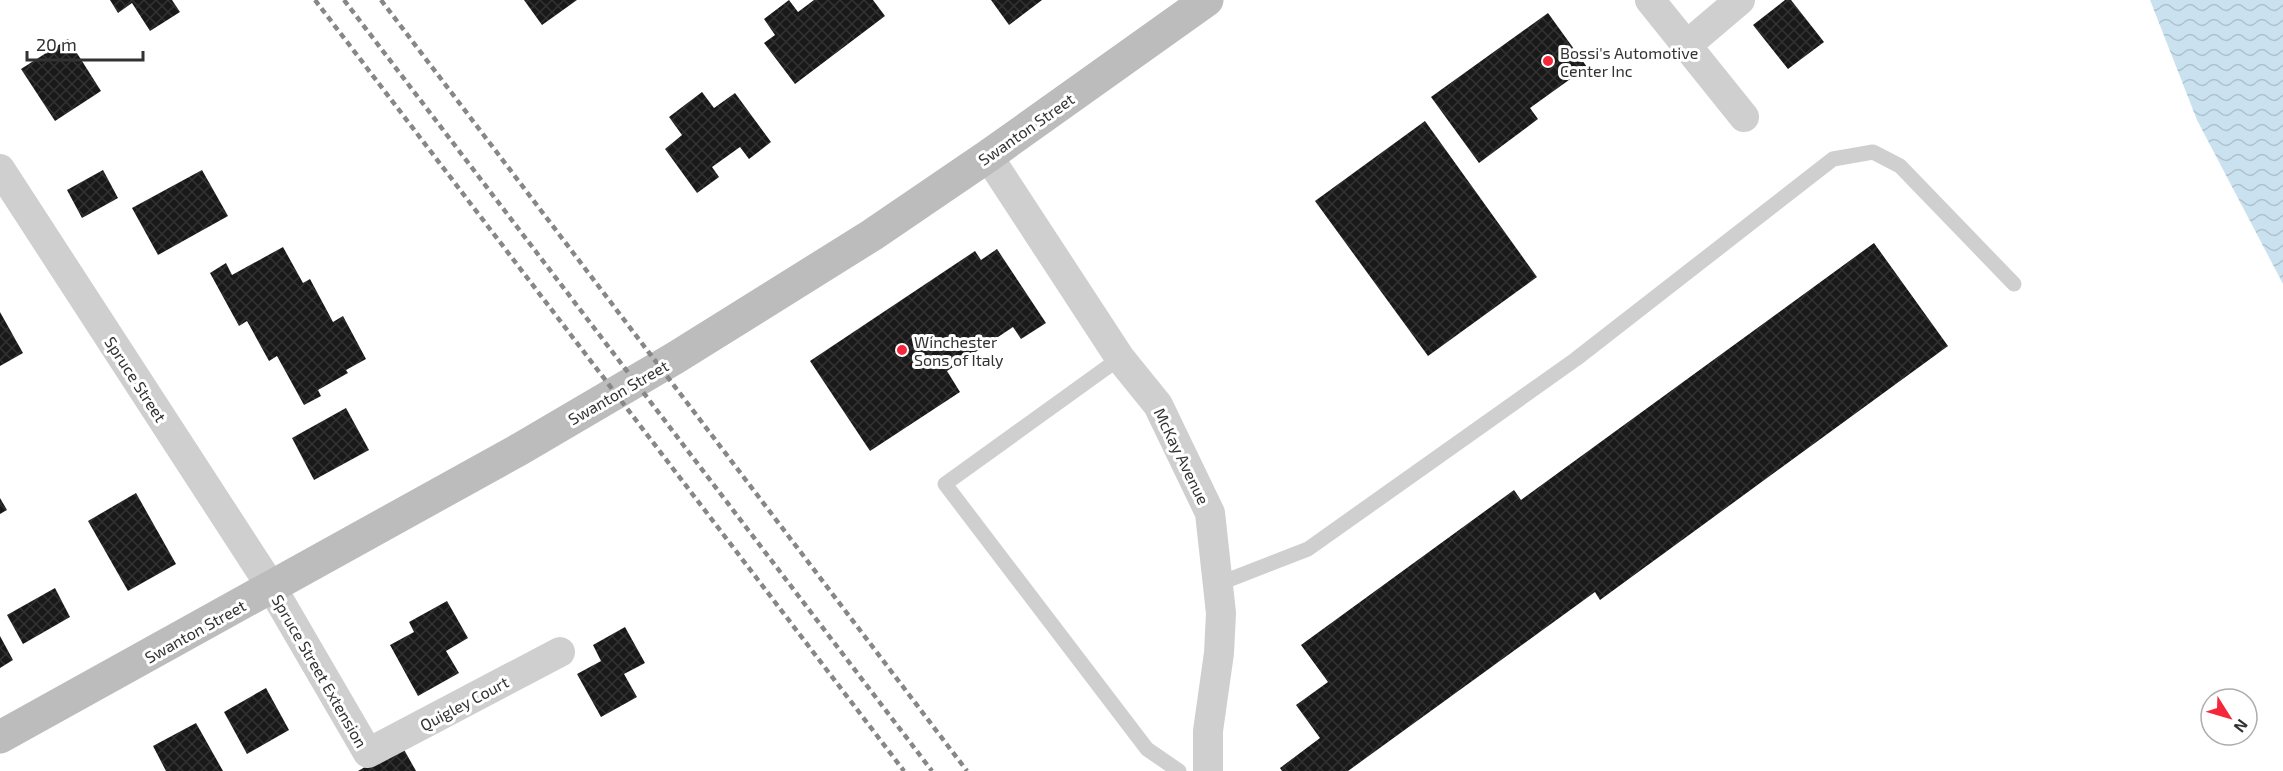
<svg xmlns="http://www.w3.org/2000/svg" width="2283" height="771" font-family="'Exo 2',sans-serif">
  <defs>
    <pattern id="water-waves" width="16" height="10" patternUnits="userSpaceOnUse" patternTransform="scale(1.5)"><rect width="16" height="10" fill="#cae2f0"/><path d="M0 5q4-4 8 0t8 0" fill="none" stroke="#aec2ce"/></pattern>
    <pattern id="building-cross-hatch" width="8" height="8" patternUnits="userSpaceOnUse" patternTransform="scale(1.5)"><rect width="8" height="8" fill="#191919"/><path d="M0 0l8 8M0 8l8-8" fill="none" stroke="#323232"/></pattern>
  </defs>
  <rect width="100%" height="100%" fill="#fff"/>
  <polygon fill="url(#water-waves)" points="2150,0 2283,0 2283,284 2197,120"/>
  <g fill="url(#building-cross-hatch)">
    <polygon points="110,0 172,0 180,12 150,31 132,3 118,13"/>
    <polygon points="524,0 577,0 542,25"/>
    <polygon points="789,0 798,12 814,0 873,0 885,16 795,84 764,43 775,35 764,19"/>
    <polygon points="991,0 1042,0 1009,25"/>
    <polygon points="1785,0 1791,0 1824,42 1788,69 1753,25"/>
    <polygon points="1548,13 1587,67 1530,108 1538,119 1479,163 1431,97"/>
    <polygon points="68,39 101,91 55,121 21,69"/>
    <polygon points="702,92 714,108 735,93 771,142 749,159 740,147 712,167 719,177 697,193 665,149 682,135 669,117"/>
    <polygon points="1425,121 1537,277 1428,356 1315,201"/>
    <polygon points="103,170 118,198 82,218 67,190"/>
    <polygon points="202,170 228,216 158,255 132,208"/>
    <polygon points="1874,243 1948,346 1600,600 1595,592 1348,771 1282,771 1280,768 1320,738 1296,705 1328,682 1301,645 1514,490 1521,500"/>
    <polygon points="283,247 303,283 310,279 333,322 343,316 366,359 346,370 348,373 318,390 321,396 304,405 277,356 269,361 247,321 239,326 210,273 226,263 232,275"/>
    <polygon points="997,249 1046,323 1021,339 1013,327 947,371 960,392 870,451 810,361 975,251 981,260"/>
    <polygon points="0,312 23,353 0,366"/>
    <polygon points="346,408 369,450 314,480 292,438"/>
    <polygon points="136,493 176,564 128,591 88,521"/>
    <polygon points="0,498 7,510 0,514"/>
    <polygon points="55,588 70,617 23,644 7,615"/>
    <polygon points="447,601 468,638 446,651 459,673 418,696 390,645 414,632 409,622"/>
    <polygon points="625,627 645,663 624,674 637,697 601,717 577,674 601,661 593,645"/>
    <polygon points="0,636 13,660 0,668"/>
    <polygon points="266,688 289,730 247,754 224,712"/>
    <polygon points="196,723 223,771 166,771 153,746"/>
    <polygon points="402,746 416,771 358,771"/>
  </g>
  <g fill="none" stroke-linecap="round" stroke-linejoin="round">
    <g stroke="#cfcfcf" stroke-width="15">
      <polyline points="1120,358 945,484 1147,749 1179,771"/>
      <polyline points="1218,584 1308,549 1576,359 1833,159 1873,152 1900,166 2014,284"/>
    </g>
    <g stroke="#cfcfcf" stroke-width="30">
      <polyline points="1650,0 1744,117"/>
      <polyline points="1687,45 1740,0"/>
      <polyline points="988,156 1120,358 1158,405 1210,513 1221,613 1219,653 1208,731 1208,771"/>
      <polyline points="0,169 272,588 368,753 560,652"/>
    </g>
    <polyline stroke="#bcbcbc" stroke-width="33" points="0,737 520,449 675,358 872,235 988,156 1207,0"/>
    <g stroke="#878787" stroke-width="4.5" stroke-dasharray="6 4.5" stroke-linecap="butt">
      <polyline points="315,0 904,771"/>
      <polyline points="344,0 932,771"/>
      <polyline points="381,0 967,771"/>
    </g>
  </g>
  <g fill="#f5283b" stroke="#fff" stroke-width="2">
    <circle cx="1548" cy="61" r="6"/>
    <circle cx="902" cy="350" r="6"/>
  </g>
  <g text-anchor="middle" dominant-baseline="central" stroke-width="6" stroke-linejoin="round" paint-order="stroke">
    <g font-size="16" fill="#323232" stroke="#fff" text-anchor="start">
      <text x="1560" y="52">Bossi's Automotive<tspan x="1560" dy="18">Center Inc</tspan></text>
      <text x="914" y="341">Winchester<tspan x="914" dy="18">Sons of Italy</tspan></text>
    </g>
    <g font-size="16" fill="#323232" stroke="#fff">
      <text transform="translate(1026 129) rotate(-35)">Swanton Street</text>
      <text transform="translate(136 379) rotate(57)">Spruce Street</text>
      <text transform="translate(618 392) rotate(-30)">Swanton Street</text>
      <text transform="translate(1182 456) rotate(64)">McKay Avenue</text>
      <text transform="translate(195 631) rotate(-29)">Swanton Street</text>
      <text transform="translate(320 671) rotate(60)">Spruce Street Extension</text>
      <text transform="translate(464 703) rotate(-28)">Quigley Court</text>
    </g>
  </g>
  <g transform="translate(2229 717) rotate(127)"><circle r="28" fill="#ffffff" stroke="#adadad" stroke-width="1.5"/>
  <path d="M0-4.5L10 22L0 15L-10 22Z" fill="#f5283b"/>
  <text y="-9" font-size="16" font-weight="bold" text-anchor="middle" fill="#323232">N</text>
  </g>
  <path d="M27 51v9h116v-9" fill="none" stroke="#323232" stroke-width="3"/>
  <text x="36" y="51" font-size="18" fill="#323232" stroke="#ffffff" stroke-width="4.5" paint-order="stroke">20 m</text>
</svg>
